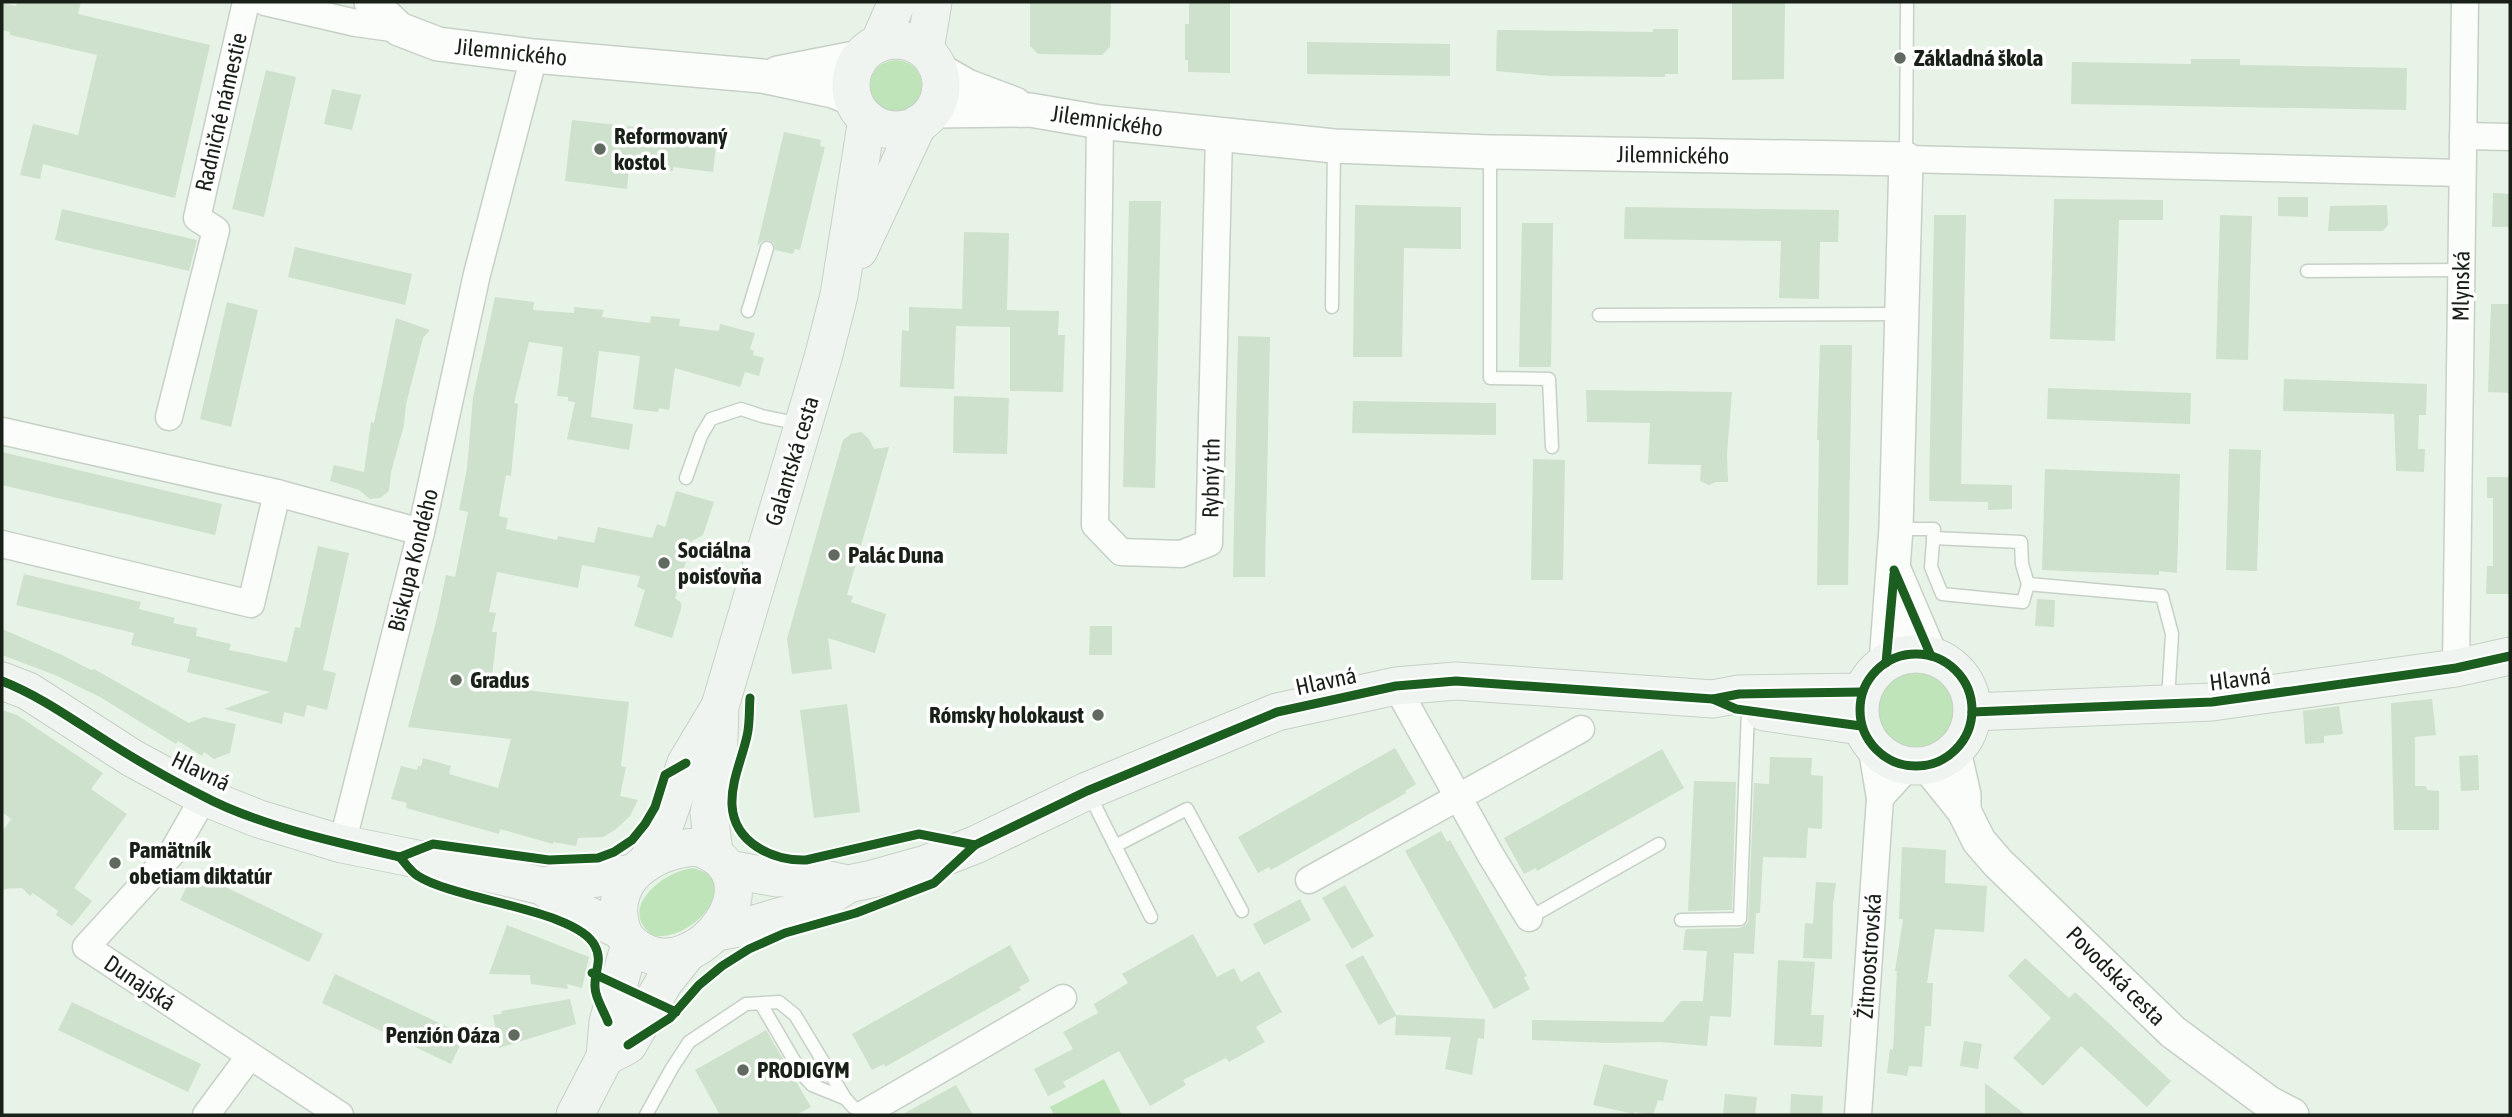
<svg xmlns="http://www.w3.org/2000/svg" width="2512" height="1117" font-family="'Asap Condensed',sans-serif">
  <rect width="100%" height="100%" fill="#e7f3e6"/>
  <g fill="#bfe4ba">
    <circle cx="896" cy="86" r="26"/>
    <circle cx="1919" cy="711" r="42"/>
    <path d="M693,868c51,12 2,73 -39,68 -39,-26 9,-65 39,-68z"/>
    <polygon points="1104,1079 1122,1115 1054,1115 1050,1107"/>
  </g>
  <g fill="#cee1cc">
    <polygon points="17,2 81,2 78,14 210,45 175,198 43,164 40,179 20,175 33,124 78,135 97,55 10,35 10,32 2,30 2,3 16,6"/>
    <polygon points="1030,2 1111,2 1110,47 1102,55 1038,54 1030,46"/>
    <polygon points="1189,2 1230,2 1230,73 1188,72 1188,60 1185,60 1185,24 1189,24"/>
    <polygon points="1732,2 1785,2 1784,79 1732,80"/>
    <polygon points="1653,29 1678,29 1678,74 1665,74 1665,77 1550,76 1496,71 1497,30 1653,32"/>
    <polygon points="1307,42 1450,44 1450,76 1307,74"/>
    <polygon points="2191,59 2240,59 2240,65 2407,68 2406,110 2071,104 2072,62 2191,64"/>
    <polygon points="266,70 296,77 264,217 232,209"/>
    <polygon points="332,89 361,95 352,130 324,124"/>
    <polygon points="572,120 717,136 713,172 673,167 673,171 629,166 627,189 565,181"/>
    <polygon points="784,132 821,140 820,146 825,147 800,250 795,249 793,254 775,250 774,243 769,240 762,241 757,246"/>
    <polygon points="2493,193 2510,194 2510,227 2492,227"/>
    <polygon points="2278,197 2308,197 2308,217 2278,216"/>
    <polygon points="2054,199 2163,200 2163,220 2119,220 2115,341 2050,339"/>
    <polygon points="1129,201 1161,201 1155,488 1123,487"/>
    <polygon points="1355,205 1461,207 1461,249 1404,248 1402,357 1353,357"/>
    <polygon points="2387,205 2388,225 2383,231 2328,231 2330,206"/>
    <polygon points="1625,207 1839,210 1838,242 1820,242 1819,299 1779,298 1781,241 1624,239"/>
    <polygon points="62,209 197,240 189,271 55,240"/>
    <polygon points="1934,215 1966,215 1961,484 2012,485 2012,509 1988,510 1988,502 1929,501"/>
    <polygon points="2220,215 2252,216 2248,360 2216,359"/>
    <polygon points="1522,223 1553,223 1551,367 1519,367"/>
    <polygon points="964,232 1009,233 1007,310 1059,311 1058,335 1065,335 1063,392 1010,391 1010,327 956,326 954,389 900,387 902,330 909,331 909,307 962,309"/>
    <polygon points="295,247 412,274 405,305 288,277"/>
    <polygon points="495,297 534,302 533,310 574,313 574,307 604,310 602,317 650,323 651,316 680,319 679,326 719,331 720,324 755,333 750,349 754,351 753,355 764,358 759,376 745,372 740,387 675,368 669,410 659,408 658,412 633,409 640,356 599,351 591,417 633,424 629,450 567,439 575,402 568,401 568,397 557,396 563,347 529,342 514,403 518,404 511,476 506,475 499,516 508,518 506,529 557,540 558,536 594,543 598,527 652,538 657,524 665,527 676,491 714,502 703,535 692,541 675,598 681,603 681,609 672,638 634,626 645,590 637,587 640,576 582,565 578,588 497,572 489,612 496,613 492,632 497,632 491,686 629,702 621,766 626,767 620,796 638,800 630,816 615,830 603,837 578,838 576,846 553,842 553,844 500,829 499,834 406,808 407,803 391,799 401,766 417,770 418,766 421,766 423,758 451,766 449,774 498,788 511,739 408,727 437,618 446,575 455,577 468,512 459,510 467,468 473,397"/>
    <polygon points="227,302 258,310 231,427 200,419"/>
    <polygon points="2491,304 2510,304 2510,393 2488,392"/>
    <polygon points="396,318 430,330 423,338 406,404 404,425 391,472 389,491 380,498 370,499 359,490 330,481 334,465 364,472 371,422 374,423"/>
    <polygon points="1238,336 1270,337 1265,577 1233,577"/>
    <polygon points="1820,345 1852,345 1848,585 1817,585 1819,440 1817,440"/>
    <polygon points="2284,379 2427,384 2426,415 2419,415 2418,449 2425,449 2424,472 2396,471 2394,414 2283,411"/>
    <polygon points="2048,388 2191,393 2190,424 2047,419"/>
    <polygon points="1586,390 1732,392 1727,454 1728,482 1716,482 1709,485 1700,481 1701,465 1648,464 1650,423 1587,422"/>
    <polygon points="954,396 1009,398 1007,454 953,453"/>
    <polygon points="1353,401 1496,403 1496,435 1352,433"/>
    <polygon points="861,432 869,439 874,449 889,447 847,595 853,596 851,602 886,614 875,653 828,638 832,669 792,674 787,639 843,440 851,434"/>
    <polygon points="2229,449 2261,450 2257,571 2226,570"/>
    <polygon points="2,452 222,504 215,535 2,485"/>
    <polygon points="1533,459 1565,460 1563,580 1531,580"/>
    <polygon points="2045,469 2180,474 2177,573 2159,571 2159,575 2042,570"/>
    <polygon points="2487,477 2510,477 2510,594 2486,594 2487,566 2493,566 2493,498 2487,498"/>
    <polygon points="318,546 349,553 323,670 336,673 327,710 307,705 304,717 284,712 282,724 224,709 270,692 187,672 190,659 131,645 134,633 16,605 24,574 141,602 139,609 175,618 173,623 197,628 196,636 231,644 229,650 287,662 295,627 300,628"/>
    <polygon points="2037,599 2055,600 2054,627 2035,626"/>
    <polygon points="1090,626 1112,626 1112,655 1089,655"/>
    <polygon points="2,629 62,655 91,670 94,669 189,723 204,717 236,724 230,753 214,759 204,752 202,756 178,741 176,744 100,697 55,675 2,655"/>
    <polygon points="2432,699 2436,735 2415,737 2415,786 2426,786 2427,790 2439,791 2439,830 2394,830 2391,703"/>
    <polygon points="847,704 860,812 814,818 800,710"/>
    <polygon points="2339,706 2343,734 2324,736 2324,743 2305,744 2303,711"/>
    <polygon points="2,710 17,715 103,773 91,789 127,814 74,888 92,901 72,926 56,915 58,911 33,893 30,896 22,888 2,889 2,832 11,819 2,812"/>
    <polygon points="1395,748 1416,784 1405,791 1406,793 1271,870 1269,867 1258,873 1238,837"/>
    <polygon points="1662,749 1684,788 1537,871 1536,868 1524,874 1504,838"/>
    <polygon points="2478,755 2479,790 2461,791 2459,756"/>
    <polygon points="1770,757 1812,758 1811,775 1823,776 1822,829 1808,828 1806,858 1763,857 1760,913 1756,913 1754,954 1734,953 1731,1017 1710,1016 1707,1046 1660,1042 1609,1043 1532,1040 1532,1020 1663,1022 1681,1001 1703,1001 1707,951 1683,950 1685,931 1687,929 1740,928 1748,923 1754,783 1769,784"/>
    <polygon points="1694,781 1736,782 1732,910 1688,911"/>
    <polygon points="1441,831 1447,842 1450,840 1527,976 1524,977 1530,989 1494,1009 1405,851"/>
    <polygon points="1902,847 1946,850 1945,883 1987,886 1984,932 1935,929 1927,983 1933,983 1931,1026 1925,1026 1922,1067 1909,1066 1907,1076 1887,1073 1890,1049 1893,1050 1897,971 1895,971 1903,919 1899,919"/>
    <polygon points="194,872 323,934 309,962 180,900"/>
    <polygon points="1816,882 1836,883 1833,904 1832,959 1803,958 1805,923 1813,924"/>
    <polygon points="1345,885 1374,936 1352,949 1322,898"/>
    <polygon points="1300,899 1311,920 1264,945 1253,924"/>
    <polygon points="507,925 589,957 582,988 567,984 568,989 531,984 530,975 489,974"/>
    <polygon points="1193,934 1217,977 1234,968 1241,982 1259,971 1282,1012 1256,1027 1265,1042 1229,1062 1226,1058 1183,1080 1186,1085 1150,1106 1119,1051 1063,1082 1066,1087 1048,1096 1034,1069 1073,1049 1063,1032 1098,1013 1094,1004 1128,983 1122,974"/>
    <polygon points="1010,945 1030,981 1019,987 1021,990 885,1067 884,1064 872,1070 852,1034"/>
    <polygon points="1363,955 1396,1015 1485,1019 1484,1039 1478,1038 1472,1075 1445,1069 1451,1037 1395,1035 1396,1016 1379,1025 1345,965"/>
    <polygon points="2025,958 2069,998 2075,992 2171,1081 2147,1107 2081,1046 2043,1086 2013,1058 2051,1018 2008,976"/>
    <polygon points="1778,960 1815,962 1811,1015 1824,1015 1822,1047 1774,1045"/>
    <polygon points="335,974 465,1035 451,1064 322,1003"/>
    <polygon points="570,999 576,1024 499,1048 493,1015 502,1014 501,1011"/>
    <polygon points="72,1002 201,1064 188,1092 58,1030"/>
    <polygon points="766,1030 811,1107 796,1115 720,1115 695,1070"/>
    <polygon points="1964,1041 1982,1044 1978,1069 1960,1066"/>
    <polygon points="1604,1064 1668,1080 1663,1101 1658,1100 1653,1115 1634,1112 1634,1114 1593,1105"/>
    <polygon points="1985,1083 2026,1115 1985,1115"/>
    <polygon points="956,1085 973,1115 901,1115"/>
    <polygon points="1725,1094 1757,1097 1755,1115 1723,1115"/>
    <polygon points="1791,1094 1823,1096 1822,1115 1790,1115"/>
  </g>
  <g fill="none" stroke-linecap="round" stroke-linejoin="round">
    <defs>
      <g id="service">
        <polyline points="1490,153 1490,378 1549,379 1552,447"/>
        <polyline points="1906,158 1907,2"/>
        <polyline points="2307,271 2461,270"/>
        <polyline points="1332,307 1334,146"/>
        <polyline points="748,311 767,248"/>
        <polyline points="1599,315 1902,314"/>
        <polyline points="686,478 701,436 711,419 741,409 762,416 800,424"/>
        <polyline points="1897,529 1934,529 1931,567 1942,594 2023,602 2028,584 2162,596 2172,634 2168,700"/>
        <polyline points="1933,538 2021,542 2022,564 2028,584"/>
        <polyline points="1089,794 1151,917"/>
        <polyline points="1115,846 1187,809 1242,911"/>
        <polyline points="1529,918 1659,844"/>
        <polyline points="1681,920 1740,919 1748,710"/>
        <polyline points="761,1004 802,1074 812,1085 844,1098"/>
        <polyline points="646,1115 672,1068 689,1042 746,1004 779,1002 795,1015 845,1098 853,1107 867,1112"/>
      </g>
      <g id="minor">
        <polyline points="265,2 356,23 399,29"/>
        <polyline points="1100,122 1095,525 1121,552 1181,554 1209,543 1219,135"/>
        <polyline points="2463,136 2510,137"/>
        <polyline points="1906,159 2462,173"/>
        <polyline points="169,417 216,230 197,218 246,2"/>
        <polyline points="2,431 277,493 421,532"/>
        <polyline points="2,544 251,604 277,493"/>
        <polyline points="2456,668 2465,2"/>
        <polyline points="1396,686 1490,854 1529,918"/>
        <polyline points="204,797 172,853 86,947 340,1115"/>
        <polyline points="1880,798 1909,766"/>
        <polyline points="342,844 421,532 477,274 534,56"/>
        <polyline points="1309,880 1581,729"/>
        <polyline points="206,1115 249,1057"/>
        <polyline points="868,1115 867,1112 1063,998"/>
        <polyline points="1858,1115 1880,798 1871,745"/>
      </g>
      <g id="tertiary">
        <polyline points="371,2 399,29 438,44 534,56 762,76 833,91 853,99"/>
        <polyline points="939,70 967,86 1015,104"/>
        <polyline points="778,73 860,57"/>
        <polyline points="932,111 1030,110 1100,122 1334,146 1490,152 1906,159 1896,528 1886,663"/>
        <polyline points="1895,572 1931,656"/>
        <polyline points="1954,751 1964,795 1964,809"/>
        <polyline points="1927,765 1964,811 1979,841 1998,863 2173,1032 2269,1103 2292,1115"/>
      </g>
      <g id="secondary">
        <circle cx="896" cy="85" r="45"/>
        <polyline points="879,43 897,2"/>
        <polyline points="925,50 933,2"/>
        <polyline points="859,250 918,124"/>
        <circle cx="1916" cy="710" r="56"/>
        <polyline points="2,681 28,691 132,758 204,797 259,819 342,844 497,875 542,886 581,912 620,930"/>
        <polyline points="1764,712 1861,726"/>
        <polyline points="1972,712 2212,702 2456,668 2510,656"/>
        <path d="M697,847c86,28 0,139 -57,103 -15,-9 -19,-18 -21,-34 -4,-44 40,-67 78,-69z"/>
        <polyline points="714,853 709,813 718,766 720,706 823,358 839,295 867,119"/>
        <polyline points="647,862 664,827 686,763 719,708"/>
        <polyline points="728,869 777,878 815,877 848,884 872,879 926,864 975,845 1087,791 1277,712 1396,686 1456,681 1713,699 1739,694 1862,692"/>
        <polyline points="542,886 633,873"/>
        <polyline points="716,932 744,927 813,907 848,884"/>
        <polyline points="605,1057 628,1045 664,982 688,952"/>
        <polyline points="575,1115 605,1057 608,1022 630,944"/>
      </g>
    </defs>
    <use href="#service" stroke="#c7d0c6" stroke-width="15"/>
    <use href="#minor" stroke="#c7d0c6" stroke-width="29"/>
    <use href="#tertiary" stroke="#c7d0c6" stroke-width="36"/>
    <use href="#secondary" stroke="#c7d0c6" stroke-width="39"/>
    <use href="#service" stroke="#fbfdfb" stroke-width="12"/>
    <use href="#minor" stroke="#fbfdfb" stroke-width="26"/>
    <use href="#tertiary" stroke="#fbfdfb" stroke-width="33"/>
    <use href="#secondary" stroke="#f0f4f0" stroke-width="37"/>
    <defs>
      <g id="cycleway">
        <polyline points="1894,570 1931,656"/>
        <circle cx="1916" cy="710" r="56"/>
        <polyline points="1886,663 1894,574"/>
        <path d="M2,681c38,15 71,39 106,61 30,19 61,37 93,53 55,30 137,48 199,62"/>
        <path d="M750,698c-1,13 0,26 -3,38 -5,23 -16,45 -15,69 2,38 41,56 74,55l113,-26 56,11"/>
        <polyline points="1713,699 1736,709 1861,726"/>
        <polyline points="1972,712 2212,702 2456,668 2510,656"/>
        <polyline points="400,857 433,844 549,860 598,858 614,852 632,840 645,824 655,807 665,775 686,763"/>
        <path d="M400,857c5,6 11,15 18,19 37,24 160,34 177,70 8,15 -1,25 0,41 0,11 9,24 13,35"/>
        <polyline points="592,973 676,1012"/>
        <polyline points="628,1045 670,1018 699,985 722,966 749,949 785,933 856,913 934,883 975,845 1087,791 1277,712 1396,686 1456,681 1713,699 1739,694 1862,692"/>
      </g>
    </defs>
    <use href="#cycleway" stroke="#fff" stroke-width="13"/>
    <use href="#cycleway" stroke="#1b5e20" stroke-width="9"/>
  </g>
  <g fill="#606a5f" stroke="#fff" stroke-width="2.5">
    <circle cx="1900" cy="58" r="7"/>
    <circle cx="600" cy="149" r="7"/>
    <circle cx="834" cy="555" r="7"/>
    <circle cx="664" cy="563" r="7"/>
    <circle cx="456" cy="680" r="7"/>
    <circle cx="1098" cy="715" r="7"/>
    <circle cx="115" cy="863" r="7"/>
    <circle cx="514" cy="1035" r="7"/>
    <circle cx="743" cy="1070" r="7"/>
  </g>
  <g text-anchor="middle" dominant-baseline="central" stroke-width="7" stroke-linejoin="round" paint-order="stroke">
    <g font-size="23" fill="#182017" stroke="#fff">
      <text transform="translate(511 52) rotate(6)">Jilemnického</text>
      <text transform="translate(221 112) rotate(-77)">Radničné námestie</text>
      <text transform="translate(1107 121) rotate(8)">Jilemnického</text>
      <text transform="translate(1673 155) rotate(1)">Jilemnického</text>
      <text transform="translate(2461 286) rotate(-89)">Mlynská</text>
      <text transform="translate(792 461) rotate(-73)">Galantská cesta</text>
      <text transform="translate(1211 478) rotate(-89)">Rybný trh</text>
      <text transform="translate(413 560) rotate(-76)">Biskupa Kondého</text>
      <text transform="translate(2240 679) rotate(-7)">Hlavná</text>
      <text transform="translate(1326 681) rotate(-12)">Hlavná</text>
      <text transform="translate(201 771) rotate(26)">Hlavná</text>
      <text transform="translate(1869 956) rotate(-86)">Žitnoostrovská</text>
      <text transform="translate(2116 976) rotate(45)">Povodská cesta</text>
      <text transform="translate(140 983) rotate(34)">Dunajská</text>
    </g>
    <g font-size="23" font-weight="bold" fill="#182017" stroke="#fff" text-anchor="start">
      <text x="1914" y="58">Základná škola</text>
      <text x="614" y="136">Reformovaný<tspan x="614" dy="26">kostol</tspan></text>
      <text x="678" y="550">Sociálna<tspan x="678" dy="26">poisťovňa</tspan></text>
      <text x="848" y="555">Palác Duna</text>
      <text x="470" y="680">Gradus</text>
      <text x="1084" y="715" text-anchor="end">Rómsky holokaust</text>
      <text x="129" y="850">Pamätník<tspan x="129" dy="26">obetiam diktatúr</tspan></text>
      <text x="500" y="1035" text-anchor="end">Penzión Oáza</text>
      <text x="757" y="1070">PRODIGYM</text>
    </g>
  </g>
  <rect width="2512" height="1117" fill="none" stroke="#182017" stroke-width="7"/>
</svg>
